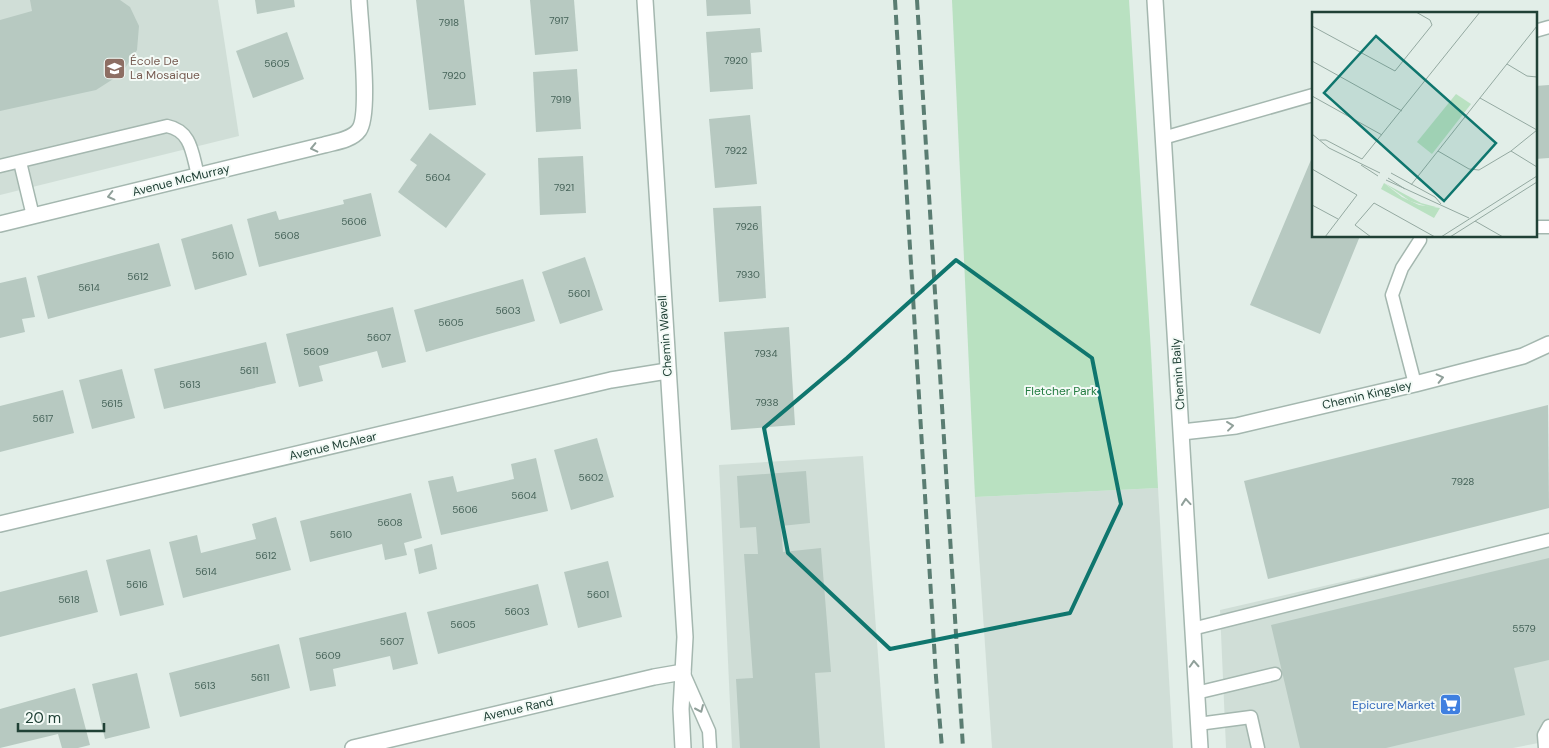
<svg xmlns="http://www.w3.org/2000/svg" width="1549" height="748" font-family="'DM Sans',sans-serif">
  <rect width="100%" height="100%" fill="#e2eee8"/>
  <g fill="#d0ded7">
    <polygon points="0,0 218,0 239,136 0,195"/>
    <polygon points="863,456 885,748 732,748 719,465"/>
    <polygon points="1158,488 1173,748 992,748 975,497"/>
    <polygon points="1549,534 1549,741 1513,748 1226,748 1220,610"/>
  </g>
  <polygon fill="#b9e1c1" points="952,0 1129,0 1151,352 1158,488 975,497"/>
  <g fill="#b7c9c1">
    <polygon points="30,0 120,0 130,7 139,26 137,50 121,74 96,90 0,111 0,20 32,11"/>
    <polygon points="255,0 294,0 295,7 257,14"/>
    <polygon points="416,0 464,0 476,105 429,110"/>
    <polygon points="530,0 574,0 578,51 535,55"/>
    <polygon points="706,0 750,0 751,14 707,16"/>
    <polygon points="760,28 762,52 751,53 753,89 710,92 706,32"/>
    <polygon points="287,32 304,79 253,98 236,51"/>
    <polygon points="577,69 581,129 536,132 533,72"/>
    <polygon points="1549,85 1549,158 1535,159 1535,86"/>
    <polygon points="750,115 757,184 715,188 709,119"/>
    <polygon points="430,133 486,174 446,228 398,192 417,165 410,160"/>
    <polygon points="1313,155 1313,236 1360,236 1320,334 1250,305"/>
    <polygon points="583,156 586,213 540,215 538,158"/>
    <polygon points="371,193 381,236 259,267 247,219 276,211 279,220 344,204 343,200"/>
    <polygon points="761,206 766,298 719,302 713,208"/>
    <polygon points="232,224 247,275 195,290 181,239"/>
    <polygon points="159,243 171,286 48,319 37,276"/>
    <polygon points="585,257 603,310 560,324 542,272"/>
    <polygon points="26,277 35,317 22,319 25,332 0,338 0,283"/>
    <polygon points="523,279 535,321 426,352 414,310"/>
    <polygon points="393,307 406,362 382,368 377,351 319,366 323,381 299,387 286,334"/>
    <polygon points="789,327 795,425 731,430 724,332"/>
    <polygon points="266,342 276,383 164,409 154,369"/>
    <polygon points="122,369 135,418 92,429 79,380"/>
    <polygon points="63,390 74,433 0,452 0,406"/>
    <polygon points="1548,405 1549,508 1268,579 1244,481"/>
    <polygon points="597,438 614,497 571,510 554,450"/>
    <polygon points="536,458 548,511 441,535 428,481 453,476 457,492 514,479 511,464"/>
    <polygon points="806,471 810,523 781,526 783,552 821,548 831,672 815,673 820,748 740,748 736,679 753,678 744,554 758,554 756,527 740,528 737,476"/>
    <polygon points="411,493 422,538 404,543 407,555 385,560 382,544 310,562 300,521"/>
    <polygon points="276,517 291,570 183,598 169,542 197,535 201,553 256,539 252,524"/>
    <polygon points="432,544 437,569 419,574 414,549"/>
    <polygon points="150,549 164,605 120,616 106,560"/>
    <polygon points="1549,558 1549,660 1514,668 1525,715 1386,748 1300,748 1271,625"/>
    <polygon points="608,561 622,617 578,628 564,572"/>
    <polygon points="87,570 98,612 0,637 0,592"/>
    <polygon points="538,584 548,625 438,654 427,612"/>
    <polygon points="406,612 418,664 393,670 390,656 333,669 336,686 310,691 299,638"/>
    <polygon points="279,644 290,688 180,717 169,673"/>
    <polygon points="137,673 150,728 105,739 92,684"/>
    <polygon points="75,688 90,745 78,748 62,748 58,734 0,748 0,709"/>
  </g>
  <g fill="none" stroke-linecap="round" stroke-linejoin="round">
    <defs>
      <g id="service">
        <polyline points="1535,31 1549,27"/>
        <polyline points="1163,138 1313,95"/>
        <polyline points="20,162 33,216"/>
        <path d="M0,166l167,-40c25,5 25,28 31,49"/>
        <polyline points="1535,227 1549,227"/>
        <polyline points="1415,384 1392,295 1402,268 1420,240"/>
        <polyline points="1192,629 1549,540"/>
        <polyline points="683,672 709,731 710,748"/>
        <polyline points="1196,693 1275,674"/>
        <polyline points="1198,724 1251,717 1258,748"/>
        <polyline points="1545,748 1544,735 1549,726"/>
      </g>
      <g id="minor">
        <polyline points="645,0 685,637 681,709 683,748"/>
        <polyline points="1155,0 1200,748"/>
        <path d="M0,224l324,-79c11,-3 28,-5 35,-15 12,-16 1,-106 0,-130"/>
        <polyline points="1182,432 1236,426 1415,384 1523,356 1549,344"/>
        <polyline points="0,524 611,380 667,371"/>
        <polyline points="353,748 654,677 683,672"/>
      </g>
    </defs>
    <use href="#service" stroke="#a4b7af" stroke-width="15"/>
    <use href="#minor" stroke="#a4b7af" stroke-width="18"/>
    <use href="#service" stroke="#fff" stroke-width="12"/>
    <use href="#minor" stroke="#fff" stroke-width="15"/>
    <g stroke="#5a7d72" stroke-width="4" stroke-dasharray="10 5" stroke-linecap="butt">
      <polyline points="895,0 936,677 942,748"/>
      <polyline points="917,0 963,748"/>
    </g>
  </g>
  <defs><path id="oneway-chevron" d="M-2-3.5L2.5 0L-2 3.5" fill="none" stroke-width="1.6" stroke-linecap="round" stroke-linejoin="round" transform="scale(1.25)"/></defs>
  <g stroke="#90a09a">
    <use href="#oneway-chevron" transform="translate(314 148) rotate(167)"/>
    <use href="#oneway-chevron" transform="translate(111 196) rotate(166)"/>
    <use href="#oneway-chevron" transform="translate(1440 378) rotate(-13)"/>
    <use href="#oneway-chevron" transform="translate(1230 426) rotate(-7)"/>
    <use href="#oneway-chevron" transform="translate(1186 502) rotate(-95)"/>
    <use href="#oneway-chevron" transform="translate(1194 664) rotate(-93)"/>
    <use href="#oneway-chevron" transform="translate(700 709) rotate(66)"/>
  </g>
  <path fill="none" stroke="#0f766e" stroke-width="4" stroke-linejoin="round" d="M956,260l136,98 29,146 -51,109 -180,36 -102,-96 -24,-125 83,-70z"/>
  <defs>
    <symbol id="school-square" viewBox="-11 -11 22 22"><rect x="-9" y="-9" width="18" height="18" rx="4" fill="#8d6e63" stroke="#f3faf6"/><path d="M0-5L7-2L0 1L-7-2ZM-4 1L0 2.5L4 1V4Q0 6-4 4Z" fill="#fff"/></symbol>
    <symbol id="supermarket-square" viewBox="-11 -11 22 22"><rect x="-9" y="-9" width="18" height="18" rx="4" fill="#3f7fe0" stroke="#f3faf6"/><path d="M-6-5.5h2.5l.6 2H6L4.5 2H-2.5L-4.4-4H-6ZM-1.5 3.2a1.3 1.3 0 1 0 .1 0ZM3 3.2a1.3 1.3 0 1 0 .1 0Z" fill="#fff"/></symbol>
  </defs>
  <g fill-rule="evenodd">
    <use href="#school-square" x="102" y="56" width="25" height="25"/>
    <use href="#supermarket-square" x="1438" y="692" width="25" height="25"/>
  </g>
  <g text-anchor="middle" dominant-baseline="central" stroke-width="4" stroke-linejoin="round" paint-order="stroke">
    <g font-size="10" fill="#466359">
      <text x="559" y="20">7917</text>
      <text x="449" y="22">7918</text>
      <text x="736" y="60">7920</text>
      <text x="277" y="63">5605</text>
      <text x="454" y="75">7920</text>
      <text x="561" y="99">7919</text>
      <text x="736" y="150">7922</text>
      <text x="438" y="177">5604</text>
      <text x="564" y="187">7921</text>
      <text x="354" y="221">5606</text>
      <text x="747" y="226">7926</text>
      <text x="287" y="235">5608</text>
      <text x="223" y="255">5610</text>
      <text x="748" y="274">7930</text>
      <text x="138" y="276">5612</text>
      <text x="89" y="287">5614</text>
      <text x="579" y="293">5601</text>
      <text x="508" y="310">5603</text>
      <text x="451" y="322">5605</text>
      <text x="379" y="337">5607</text>
      <text x="316" y="351">5609</text>
      <text x="766" y="353">7934</text>
      <text x="249" y="370">5611</text>
      <text x="190" y="384">5613</text>
      <text x="767" y="402">7938</text>
      <text x="112" y="403">5615</text>
      <text x="43" y="418">5617</text>
      <text x="591" y="477">5602</text>
      <text x="1463" y="481">7928</text>
      <text x="524" y="495">5604</text>
      <text x="465" y="509">5606</text>
      <text x="390" y="522">5608</text>
      <text x="341" y="534">5610</text>
      <text x="266" y="555">5612</text>
      <text x="206" y="571">5614</text>
      <text x="137" y="584">5616</text>
      <text x="598" y="594">5601</text>
      <text x="69" y="599">5618</text>
      <text x="517" y="611">5603</text>
      <text x="463" y="624">5605</text>
      <text x="1524" y="628">5579</text>
      <text x="392" y="641">5607</text>
      <text x="328" y="655">5609</text>
      <text x="260" y="677">5611</text>
      <text x="205" y="685">5613</text>
    </g>
    <g font-size="12" fill="#785e54" stroke="#f3faf6" text-anchor="start">
      <text x="130" y="61">École De<tspan x="130" dy="14">La Mosaique</tspan></text>
    </g>
    <g font-size="12" fill="#204136" stroke="#f3faf6">
      <text transform="translate(181 180) rotate(-14)">Avenue McMurray</text>
      <text transform="translate(665 336) rotate(-94)">Chemin Wavell</text>
      <text transform="translate(1178 374) rotate(-94)">Chemin Baily</text>
      <text transform="translate(1367 395) rotate(-13)">Chemin Kingsley</text>
      <text transform="translate(333 446) rotate(-13)">Avenue McAlear</text>
      <text transform="translate(518 709) rotate(-13)">Avenue Rand</text>
    </g>
    <g font-size="12" fill="#257d42" stroke="#f3faf6">
      <text x="1061" y="391">Fletcher Park</text>
    </g>
    <g font-size="12" fill="#366cbe" stroke="#f3faf6" text-anchor="end">
      <text x="1435" y="705">Epicure Market</text>
    </g>
  </g>
  <g transform="translate(1312 12)">
    <rect width="225" height="225" fill="#e2eee8"/>
    <path d="M72,171l37,20 15,4 -4,1 -22,-7z" fill="#b9e1c1"/>
    <path d="M72,171l18,14 17,8 21,3 -6,10 -53,-29z" fill="#b9e1c1"/>
    <path d="M144,82l15,10 -39,50 -15,-12z" fill="#b9e1c1"/>
    <path fill="none" stroke="#94a9a1" stroke-width="1" d="M0,14l83,45 37,-46 -2,-5 -14,-8M0,49l90,50M195,52l20,12 10,1M0,84l70,39M168,86l57,32M0,122l17,14 51,25M8,128h6l36,19 118,-147M126,139l31,18 10,1 32,-19 26,-21M199,139l26,16M49,153l17,11M0,157l45,26 -32,42M79,161l44,24 6,7M76,166l17,11M74,168l83,38M99,173l126,-159M0,193l26,14M163,209l28,16M59,225l-16,-12 19,-22 61,34M129,225l96,-61M138,225l87,-55"/>
    <path fill="#0f766e" fill-opacity="0.15" stroke="#0f766e" stroke-width="2.5" d="M64,24l120,107 -52,58 -120,-108z"/>
    <rect width="225" height="225" fill="none" stroke="#204136" stroke-width="2.5"/>
  </g>
  <path d="M18 723v8h86v-8" fill="none" stroke="#204136" stroke-width="2.5"/>
  <text x="25" y="723" font-size="15" fill="#204136" stroke="#f3faf6" stroke-width="4" paint-order="stroke">20 m</text>
</svg>
